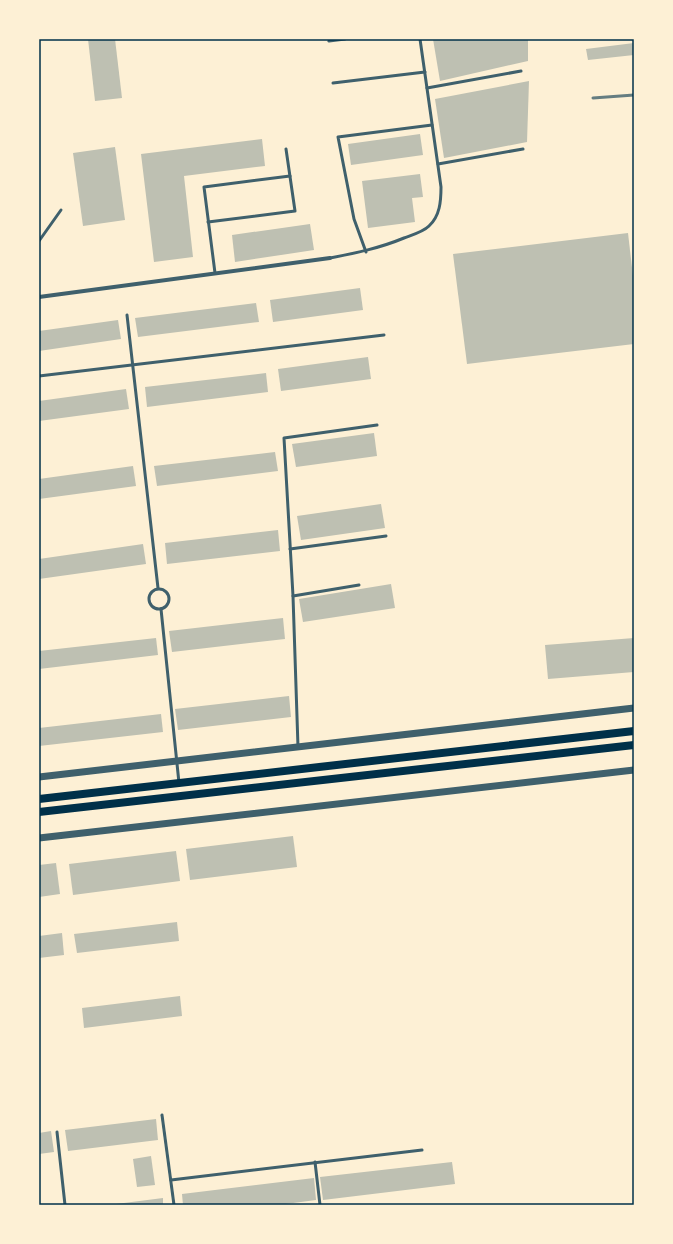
<svg xmlns="http://www.w3.org/2000/svg" width="673" height="1244" font-family="Manrope,sans-serif">
  <rect width="100%" height="100%" fill="#fdf0d5"/>
  <g fill="#bec0b2">
    <polygon points="88,39 115,39 122,98 95,101"/>
    <polygon points="433,39 528,39 528,61 440,81"/>
    <polygon points="634,43 634,55 588,60 586,49"/>
    <polygon points="529,81 527,142 444,158 435,99"/>
    <polygon points="420,134 423,155 351,165 348,144"/>
    <polygon points="262,139 265,166 184,176 193,257 154,262 141,154"/>
    <polygon points="115,147 125,220 83,226 73,153"/>
    <polygon points="420,174 423,197 412,198 415,222 368,228 362,181"/>
    <polygon points="310,224 314,250 235,262 232,235"/>
    <polygon points="628,233 634,285 634,344 467,364 453,254"/>
    <polygon points="360,288 363,310 273,322 270,300"/>
    <polygon points="256,303 259,322 138,337 135,318"/>
    <polygon points="118,320 121,339 39,351 39,331"/>
    <polygon points="368,357 371,379 281,391 278,369"/>
    <polygon points="266,373 268,392 147,407 145,387"/>
    <polygon points="126,389 129,409 39,421 39,401"/>
    <polygon points="374,433 377,456 296,467 292,444"/>
    <polygon points="275,452 278,471 157,486 154,466"/>
    <polygon points="133,466 136,486 39,499 39,479"/>
    <polygon points="381,504 385,528 301,540 297,516"/>
    <polygon points="278,530 280,551 167,564 165,543"/>
    <polygon points="143,544 146,564 39,579 39,559"/>
    <polygon points="391,584 395,608 303,622 299,599"/>
    <polygon points="283,618 285,639 172,652 169,631"/>
    <polygon points="156,638 158,655 39,669 39,651"/>
    <polygon points="634,638 634,672 548,679 545,645"/>
    <polygon points="289,696 291,717 178,730 175,709"/>
    <polygon points="161,714 163,732 39,746 39,728"/>
    <polygon points="293,836 297,867 190,880 186,849"/>
    <polygon points="176,851 180,881 73,895 69,864"/>
    <polygon points="56,863 60,894 39,897 39,865"/>
    <polygon points="177,922 179,941 77,953 74,934"/>
    <polygon points="62,933 64,955 39,958 39,936"/>
    <polygon points="180,996 182,1016 84,1028 82,1008"/>
    <polygon points="156,1119 158,1140 68,1151 65,1130"/>
    <polygon points="51,1131 54,1152 39,1154 39,1133"/>
    <polygon points="151,1156 155,1185 137,1187 133,1159"/>
    <polygon points="452,1162 455,1184 323,1200 320,1177"/>
    <polygon points="314,1178 316,1200 278,1205 183,1205 182,1194"/>
    <polygon points="163,1198 163,1205 116,1205 116,1204"/>
  </g>
  <g fill="none" stroke-linecap="round" stroke-linejoin="round">
    <g stroke="#3f606c" stroke-width="3">
      <polyline points="329,41 345,39"/>
      <polyline points="333,83 425,72"/>
      <polyline points="427,88 521,71"/>
      <polyline points="438,164 523,149"/>
      <polyline points="208,222 295,211 286,149"/>
      <polyline points="39,241 61,210"/>
      <polyline points="366,252 354,219 338,137 432,125"/>
      <path d="M330,258c26,-5 50,-10 74,-20 8,-3 19,-6 25,-12 11,-10 12,-25 12,-39l-21,-148"/>
      <polyline points="215,273 204,187 290,176"/>
      <polyline points="127,315 158,588"/>
      <polyline points="39,376 384,335"/>
      <polyline points="290,549 386,536"/>
      <circle cx="159" cy="599" r="10"/>
      <polyline points="293,596 359,585"/>
      <polyline points="161,609 179,783"/>
      <polyline points="298,747 293,596 284,438 377,425"/>
      <polyline points="162,1115 174,1205"/>
      <polyline points="57,1132 65,1205"/>
      <polyline points="315,1162 320,1205"/>
      <polyline points="171,1180 422,1150"/>
    </g>
    <polyline stroke="#3f606c" stroke-width="4" points="39,297 330,258"/>
    <g stroke="#3f606c" stroke-width="7">
      <polyline points="39,777 634,708"/>
      <polyline points="39,838 634,770"/>
    </g>
    <g stroke="#003049" stroke-width="8">
      <polyline points="39,799 634,731"/>
      <polyline points="39,812 634,745"/>
    </g>
    <polyline stroke="#657d81" stroke-width="3" points="593,98 634,95"/>
  </g>
  <rect width="673" height="1244" fill="none" stroke="#fdf0d5" stroke-width="80"/>
  <rect x="40" y="40" width="593" height="1164" fill="none" stroke="#003049" stroke-width="1.5"/>
</svg>
